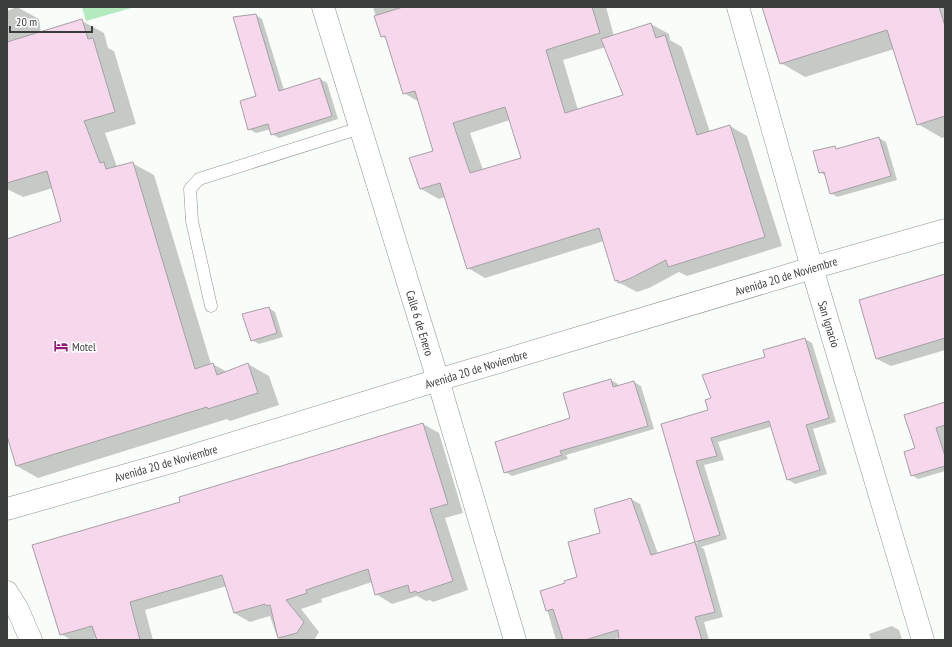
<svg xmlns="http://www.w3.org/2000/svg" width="952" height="647" font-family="'PT Sans Narrow',sans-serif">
  <rect width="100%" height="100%" fill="#f8fdf9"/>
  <polygon fill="#b3eabe" points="82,7 135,7 86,21"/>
  <g fill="#0003" fill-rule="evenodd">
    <polygon points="17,7 39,19 41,33 82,21 104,33 108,48 114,51 136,124 105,133 117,167 132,163 154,175 211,364 213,364 227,372 248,364 269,376 279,405 230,421 227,419 38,478 17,466 7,432 7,240 63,222 53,188 23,197 20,195 19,195 7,189 7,11"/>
    <path d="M373,7h233l8,29 37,-12 18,10 1,6 12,7 28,85 20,-6 17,10 35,110 -95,30 -8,-4 -30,16 -12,4 -21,-11 -12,-40 -119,37 -17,-10 -23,-71 -6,2 -18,-10 -10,-31 23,-6 -15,-50 -15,-9 -17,-54 -5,-3zM606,47l18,49 -46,14 -15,-50zM510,120l12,38 -39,12 -13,-37z"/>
    <polygon points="763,7 945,7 945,137 942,138 918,124 894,49 805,77 781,63"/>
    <polygon points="256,15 262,19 284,90 320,79 327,83 338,119 279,138 272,134 271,129 256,133 249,129 258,97"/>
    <polygon points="879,138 886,142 897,180 837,197 831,193 826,176 820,172 835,148 838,149"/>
    <polygon points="945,275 945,350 891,366 877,359"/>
    <polygon points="269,308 275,312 283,337 259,344 252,340"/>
    <polygon points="805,339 812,343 836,422 813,429 827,474 795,484 787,479 771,427 718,442 724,460 704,465 727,539 701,547 704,549 723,617 704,622 709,640 637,640 635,633 611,640 556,640 542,592 579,578 602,533 631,499 640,504 658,554 698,543 696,542 662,424 709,410 712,399 766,357"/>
    <polygon points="611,380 618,384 618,386 634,382 641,386 654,429 566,455 568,459 512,476 505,472 571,418"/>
    <polygon points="945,403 945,471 918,479 912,475 916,449"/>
    <polygon points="423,424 439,433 463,513 445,518 468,590 433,602 430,600 426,601 417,596 392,604 376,594 372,582 321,599 322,602 301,609 319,632 314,640 281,640 277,637 270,616 250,622 234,613 227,586 145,610 153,640 98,640 97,638 89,640 71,640 61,634 182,503"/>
    <polygon points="892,626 899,630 902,640 871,640 869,634"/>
  </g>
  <g fill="#f7d7ec" stroke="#a5a0a4" fill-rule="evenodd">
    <path d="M403,7h189l8,26 -54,17 19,63 58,-18 -22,-56 50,-16 5,15 9,-3 32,100 33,-10 35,112 -97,30 -2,-7 -35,18 -13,5v-3l-3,1 -16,-53 -132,41 -27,-86 -20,6 -11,-31 24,-7 -18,-60 -12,3 -18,-58 -4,1 -7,-21zM505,107l16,51 -51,15 -17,-50z"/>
    <polygon points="762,7 939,7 945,26 945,116 917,125 887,30 780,64"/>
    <polygon points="256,14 279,91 320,78 332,116 271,135 268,124 248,130 240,101 256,96 233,17"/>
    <polygon points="82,19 88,39 93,38 115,112 84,121 100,163 104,162 106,169 133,162 195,369 213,363 217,375 248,363 258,393 208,409 207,407 16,466 7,436 7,239 61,221 47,171 7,183 7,42"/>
    <polygon points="879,137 891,176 830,194 824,172 819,173 813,151 835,146 836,149"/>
    <polygon points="945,274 945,338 876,359 859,300"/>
    <polygon points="269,307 277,333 251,341 242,314"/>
    <polygon points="805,338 829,418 806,425 820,470 787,480 769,421 711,438 717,456 696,461 720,535 695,542 661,424 708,410 705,400 711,398 702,375 765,357 763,350"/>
    <polygon points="611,379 613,387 634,381 648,426 560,451 562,455 504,473 495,442 570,418 563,393"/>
    <polygon points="945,402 945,425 936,428 945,456 945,466 911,476 904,452 915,448 904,415"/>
    <polygon points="423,423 448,504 430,509 453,581 417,593 416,591 410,593 408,585 375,595 368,569 306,590 307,593 286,600 304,622 297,633 278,638 270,605 266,606 265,604 234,613 222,575 130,602 140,640 97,640 92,626 60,635 32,545 180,502 179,497"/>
    <polygon points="631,498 651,555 695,542 715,612 695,617 702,640 619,640 618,630 585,640 563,640 553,609 546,611 540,591 565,583 564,581 577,577 568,542 600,533 594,509"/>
  </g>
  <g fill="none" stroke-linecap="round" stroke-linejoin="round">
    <defs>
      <polyline id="service" points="211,306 192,221 190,189 199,179 360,128"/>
      <g id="minor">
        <polyline points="738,7 812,268 923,640"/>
        <polyline points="438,380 515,640"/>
      </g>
      <g id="secondary">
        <polyline points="323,7 438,380"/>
        <polyline points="7,509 175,461 438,380 812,268 945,230"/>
      </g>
      <polyline id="primary" points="7,592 17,608 31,640"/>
    </defs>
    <use href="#service" stroke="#8f9390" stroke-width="13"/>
    <use href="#minor" stroke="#8f9390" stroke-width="23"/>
    <use href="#secondary" stroke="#8f9390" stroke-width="23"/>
    <use href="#primary" stroke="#8f9390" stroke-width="23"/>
    <use href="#service" stroke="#fff" stroke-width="12"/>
    <use href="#minor" stroke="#fff" stroke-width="22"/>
    <use href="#secondary" stroke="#fff" stroke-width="22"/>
    <use href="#primary" stroke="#fff" stroke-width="22"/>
  </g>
  <defs>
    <symbol id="hotel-bare" viewBox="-9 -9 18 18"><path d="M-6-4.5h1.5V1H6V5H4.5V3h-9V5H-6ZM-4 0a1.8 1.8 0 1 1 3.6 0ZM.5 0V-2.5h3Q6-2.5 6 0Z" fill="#931b78" stroke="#fff" stroke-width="2.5" paint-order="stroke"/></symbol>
  </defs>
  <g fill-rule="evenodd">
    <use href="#hotel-bare" x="51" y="336" width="20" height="20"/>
  </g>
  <g text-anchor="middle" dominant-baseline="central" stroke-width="3.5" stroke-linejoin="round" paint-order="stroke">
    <g font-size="12" fill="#3b3d3c" stroke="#fff">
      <text transform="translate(786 276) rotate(-17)">Avenida 20 de Noviembre</text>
      <text transform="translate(420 323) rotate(73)">Calle 6 de Enero</text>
      <text transform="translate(829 324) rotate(73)">San Ignacio</text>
      <text transform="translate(476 369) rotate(-17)">Avenida 20 de Noviembre</text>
      <text transform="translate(166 463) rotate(-16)">Avenida 20 de Noviembre</text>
    </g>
    <g font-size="12" fill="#3b3d3c" stroke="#fff" text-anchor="start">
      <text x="72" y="346">Motel</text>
    </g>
  </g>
  <rect width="952" height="647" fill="none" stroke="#3b3d3c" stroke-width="16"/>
  <path d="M10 26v6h82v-6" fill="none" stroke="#3b3d3c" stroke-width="2"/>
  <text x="16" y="26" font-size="12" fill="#3b3d3c" stroke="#ffffff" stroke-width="3" paint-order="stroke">20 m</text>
</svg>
